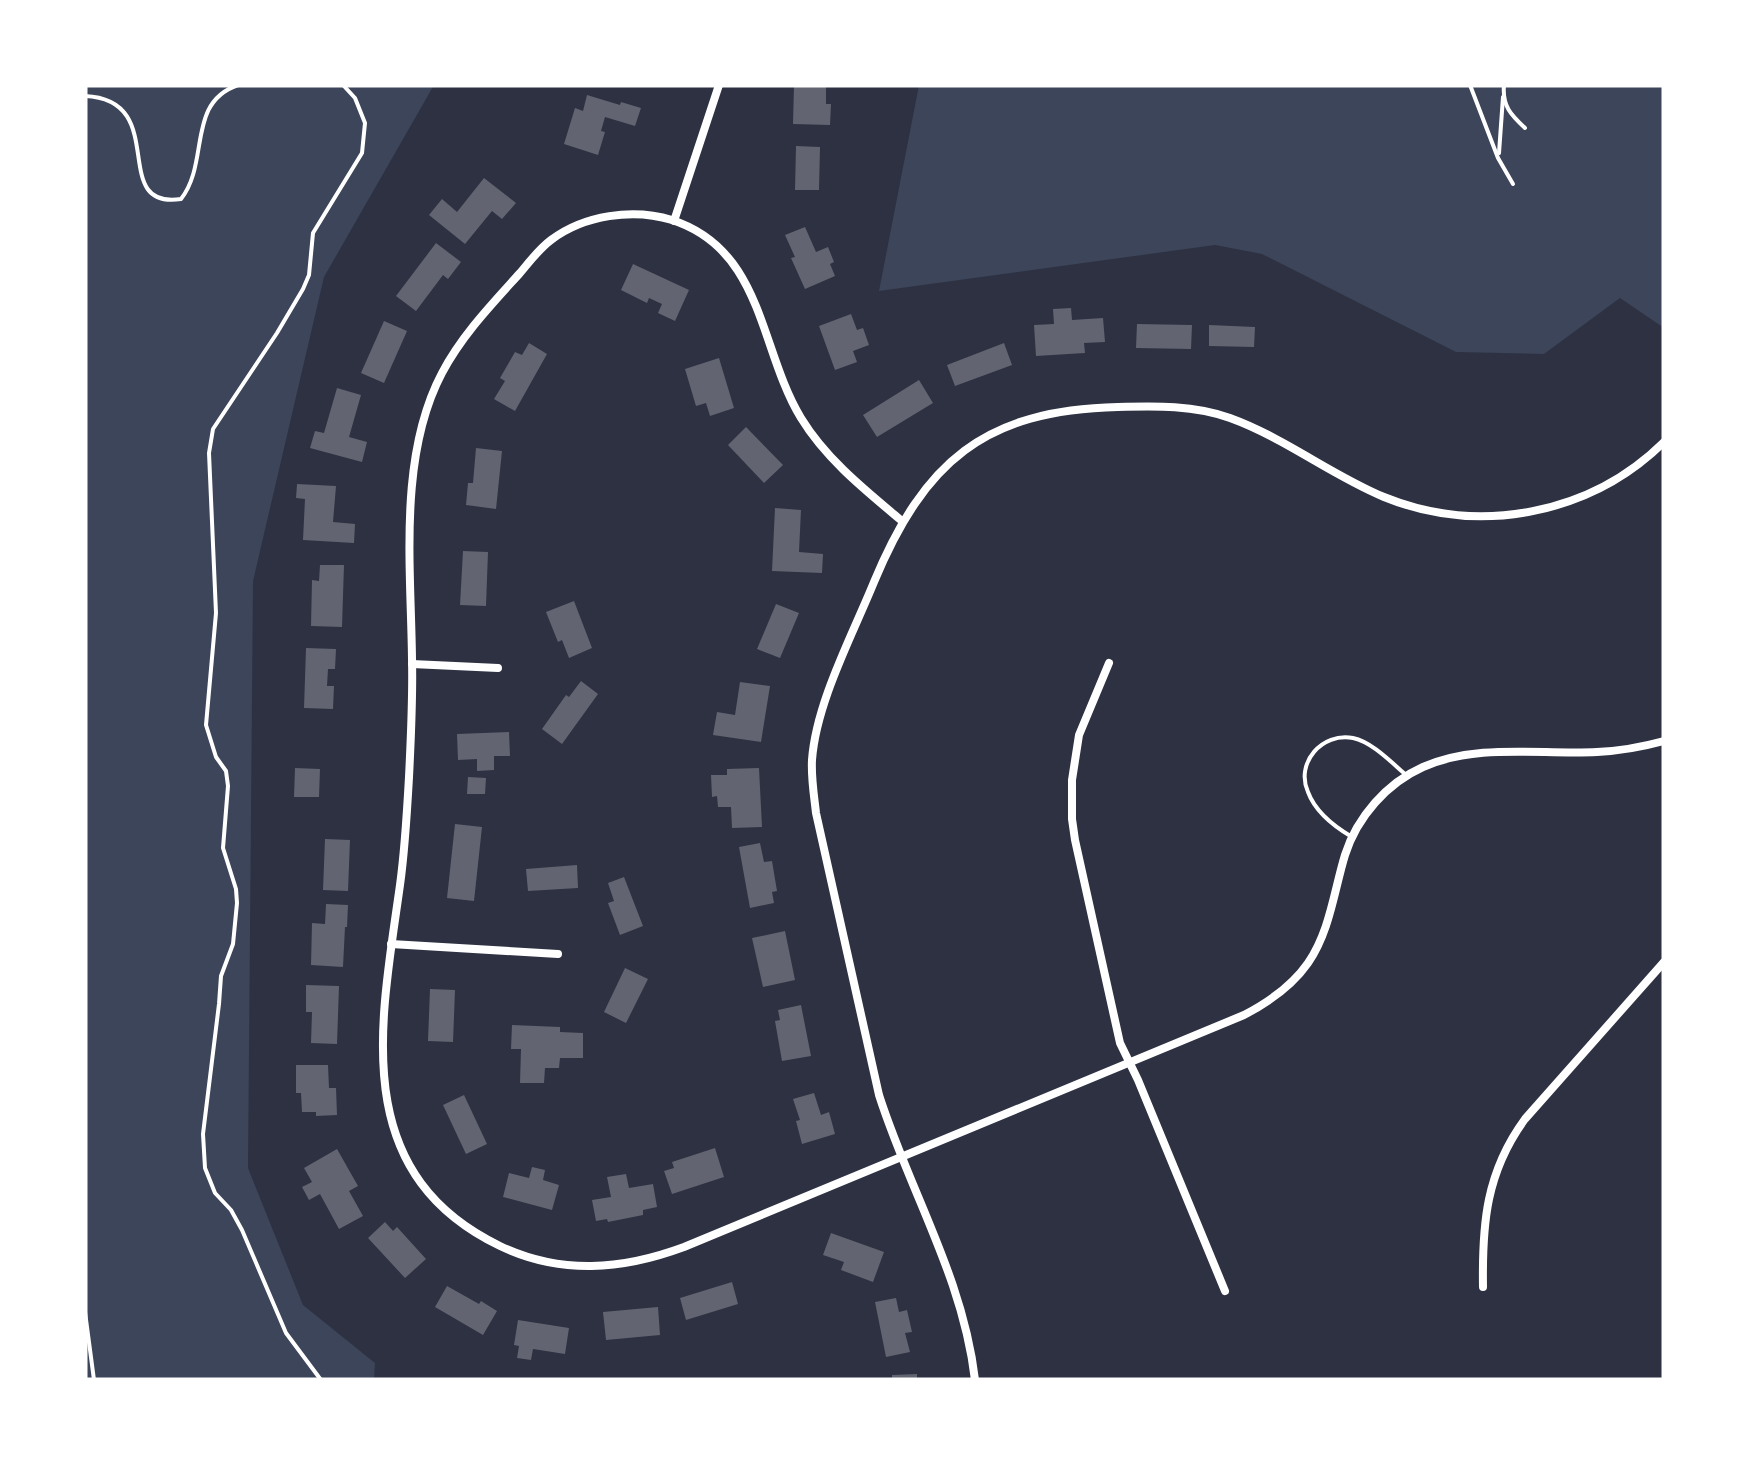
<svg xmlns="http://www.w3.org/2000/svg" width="1749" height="1465" font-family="'IBM Plex Sans',sans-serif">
  <rect width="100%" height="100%" fill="#2d3142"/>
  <g fill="#3c4559">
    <polygon points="85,85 434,85 324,277 253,581 248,1168 303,1305 375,1363 374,1380 85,1380"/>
    <polygon points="919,85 1664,85 1664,328 1620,298 1544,354 1456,352 1262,254 1215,245 879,291"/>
  </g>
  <g fill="#626471">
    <polygon points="794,85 826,85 826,104 831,104 830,125 793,124"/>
    <polygon points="587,95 620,105 621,102 641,108 635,126 605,117 601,131 605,132 598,155 564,144 575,108 583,111"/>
    <polygon points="796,146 820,147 819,190 795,190"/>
    <polygon points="484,178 516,203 502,219 492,211 465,244 429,215 442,199 457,212"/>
    <polygon points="805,227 816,252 828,247 834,262 830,264 835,276 805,289 791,258 795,257 785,235"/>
    <polygon points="436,243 461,262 448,279 443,275 416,311 396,296"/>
    <polygon points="633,264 689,290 675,321 658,313 662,304 649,298 647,303 621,290"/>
    <polygon points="1071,308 1072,320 1103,318 1105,342 1084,343 1085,353 1036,356 1034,325 1054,324 1053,309"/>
    <polygon points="851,314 857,330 863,328 869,345 853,351 857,362 835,370 819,326"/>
    <polygon points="384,321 407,331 384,383 361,373"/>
    <polygon points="1137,324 1192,325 1191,349 1136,348"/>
    <polygon points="1209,325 1255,327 1254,347 1209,346"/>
    <polygon points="529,343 547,354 515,411 494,399 505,381 500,378 515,352 522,355"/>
    <polygon points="1004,343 1012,365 955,386 947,365"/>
    <polygon points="719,358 734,408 710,416 706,403 696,406 685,369"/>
    <polygon points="919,380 933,403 877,437 863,415"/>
    <polygon points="337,388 361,395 349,437 367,442 362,462 310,448 315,431 324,433"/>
    <polygon points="746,427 783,465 764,483 728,445"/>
    <polygon points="476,448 502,451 496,509 466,505 468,483 473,483"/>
    <polygon points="297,484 336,486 333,522 355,524 354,543 303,540 305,499 296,498"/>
    <polygon points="775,508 801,510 799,552 823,554 822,573 772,571"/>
    <polygon points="463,551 488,552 486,606 460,605"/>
    <polygon points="320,565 344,565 342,627 311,626 312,580 319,581"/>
    <polygon points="574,601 592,648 569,658 562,640 558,642 546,612"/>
    <polygon points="776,604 799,613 780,658 757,649"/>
    <polygon points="306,648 336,649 335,669 328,669 327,686 334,686 333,709 304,708"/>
    <polygon points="581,681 598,694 562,744 542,729 566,695 569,697"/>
    <polygon points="740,682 770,686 761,742 713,735 717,712 735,715"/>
    <polygon points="509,732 510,756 494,756 494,770 477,771 477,759 458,760 457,734"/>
    <polygon points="295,768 320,769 319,797 294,797"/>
    <polygon points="759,768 762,827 732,828 731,807 718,807 717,796 712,797 711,775 727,775 727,769"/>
    <polygon points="468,777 486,778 485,794 467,794"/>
    <polygon points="455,824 482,827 474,901 447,898"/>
    <polygon points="325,839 350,840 348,891 323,890"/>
    <polygon points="760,843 764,862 772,861 777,891 772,892 774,903 750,908 739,847"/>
    <polygon points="577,865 578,888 528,891 526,869"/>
    <polygon points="624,877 643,926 620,935 608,903 614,901 608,883"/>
    <polygon points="326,904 348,905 347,927 345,927 343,967 311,965 312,923 325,924"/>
    <polygon points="785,931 795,980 763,987 752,938"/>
    <polygon points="625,968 648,979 626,1023 604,1012"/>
    <polygon points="306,985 339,986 337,1044 311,1043 312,1012 306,1012"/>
    <polygon points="430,989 455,990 453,1042 428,1041"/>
    <polygon points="801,1005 811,1056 782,1061 775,1021 780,1020 778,1010"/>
    <polygon points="512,1025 560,1027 560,1032 583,1033 583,1058 560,1058 559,1068 545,1068 544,1083 520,1083 521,1049 511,1049"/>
    <polygon points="296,1065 328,1065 329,1088 336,1088 337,1115 316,1116 316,1112 302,1112 301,1093 296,1093"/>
    <polygon points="814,1093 821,1115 829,1112 835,1134 802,1144 796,1121 800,1120 793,1099"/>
    <polygon points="464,1095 487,1144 466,1154 443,1105"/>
    <polygon points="715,1148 724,1177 672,1194 664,1171 674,1168 672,1162"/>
    <polygon points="337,1149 358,1186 349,1191 363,1216 339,1229 320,1194 309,1200 302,1187 312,1182 304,1168"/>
    <polygon points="532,1167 545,1170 543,1180 559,1185 552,1210 503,1197 509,1173 529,1178"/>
    <polygon points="626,1174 629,1188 653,1184 657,1207 643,1210 643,1215 608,1222 607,1219 596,1221 592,1200 611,1197 607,1177"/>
    <polygon points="385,1222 393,1231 397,1227 426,1259 405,1278 368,1238"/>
    <polygon points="831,1233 884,1252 873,1282 841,1270 844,1262 823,1255"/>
    <polygon points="732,1282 738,1304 686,1320 680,1298"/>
    <polygon points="447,1286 479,1304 481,1301 497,1311 483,1335 435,1307"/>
    <polygon points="896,1298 899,1312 907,1310 912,1332 905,1333 910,1352 886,1357 875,1302"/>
    <polygon points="658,1307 660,1335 606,1340 603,1312"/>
    <polygon points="518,1320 569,1328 565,1354 533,1349 531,1360 517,1358 519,1346 514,1345"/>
    <polygon points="917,1374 917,1380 892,1380 892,1375"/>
  </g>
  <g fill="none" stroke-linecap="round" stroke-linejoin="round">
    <g stroke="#fff" stroke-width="4">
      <polyline points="1470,85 1498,158 1513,184"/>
      <path d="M1504,85c-2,21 7,30 21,43"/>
      <path d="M85,96c87,4 22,114 96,103 29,-37 5,-96 57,-114"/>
      <polyline points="1499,153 1503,97"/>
      <path d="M1352,837c-17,-10 -37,-26 -44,-45 -13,-29 14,-60 45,-54 19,4 38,24 52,36"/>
      <polyline points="85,1312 94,1380"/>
      <polyline points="321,1380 286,1333 242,1230 231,1210 215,1193 205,1168 203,1134 219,1004 221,976 233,944 237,903 236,889 223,848 228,786 226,771 216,757 206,725 216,613 209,453 213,429 277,333 303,289 309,275 313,233 362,153 365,123 355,98 343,85"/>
    </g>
    <g stroke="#fff" stroke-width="8">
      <polyline points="674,221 719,85"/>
      <path d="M902,521c-37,-31 -76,-62 -101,-103 -42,-69 -37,-168 -129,-198 -39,-12 -88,-5 -121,20 -12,9 -21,21 -31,33 -28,31 -58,62 -78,100 -44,83 -31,194 -30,286 1,39 -1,78 -3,118 -2,36 -4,72 -9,108 -19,137 -53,287 100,361 61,29 122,24 184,1l560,-232c25,-13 48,-29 64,-52 22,-32 26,-72 37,-108 12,-38 42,-72 78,-88 55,-24 116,-12 174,-15 22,-1 45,-5 67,-11"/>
      <polyline points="1109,663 1079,735 1072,780 1072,819 1075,840 1120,1043 1138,1080 1225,1291"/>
      <polyline points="412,664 498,668"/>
      <polyline points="391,944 558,954"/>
      <path d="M1483,1287c-1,-63 3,-115 42,-168l139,-157"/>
      <path d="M975,1380c-12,-103 -65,-188 -96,-285l-63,-282c-2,-18 -5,-35 -4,-53 4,-57 40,-124 62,-178 50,-120 110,-172 244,-175 38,-1 76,-2 112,11 55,20 101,57 154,79 96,39 207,17 280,-55"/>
    </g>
  </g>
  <rect width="1749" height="1465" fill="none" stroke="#ffffff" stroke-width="175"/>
</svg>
